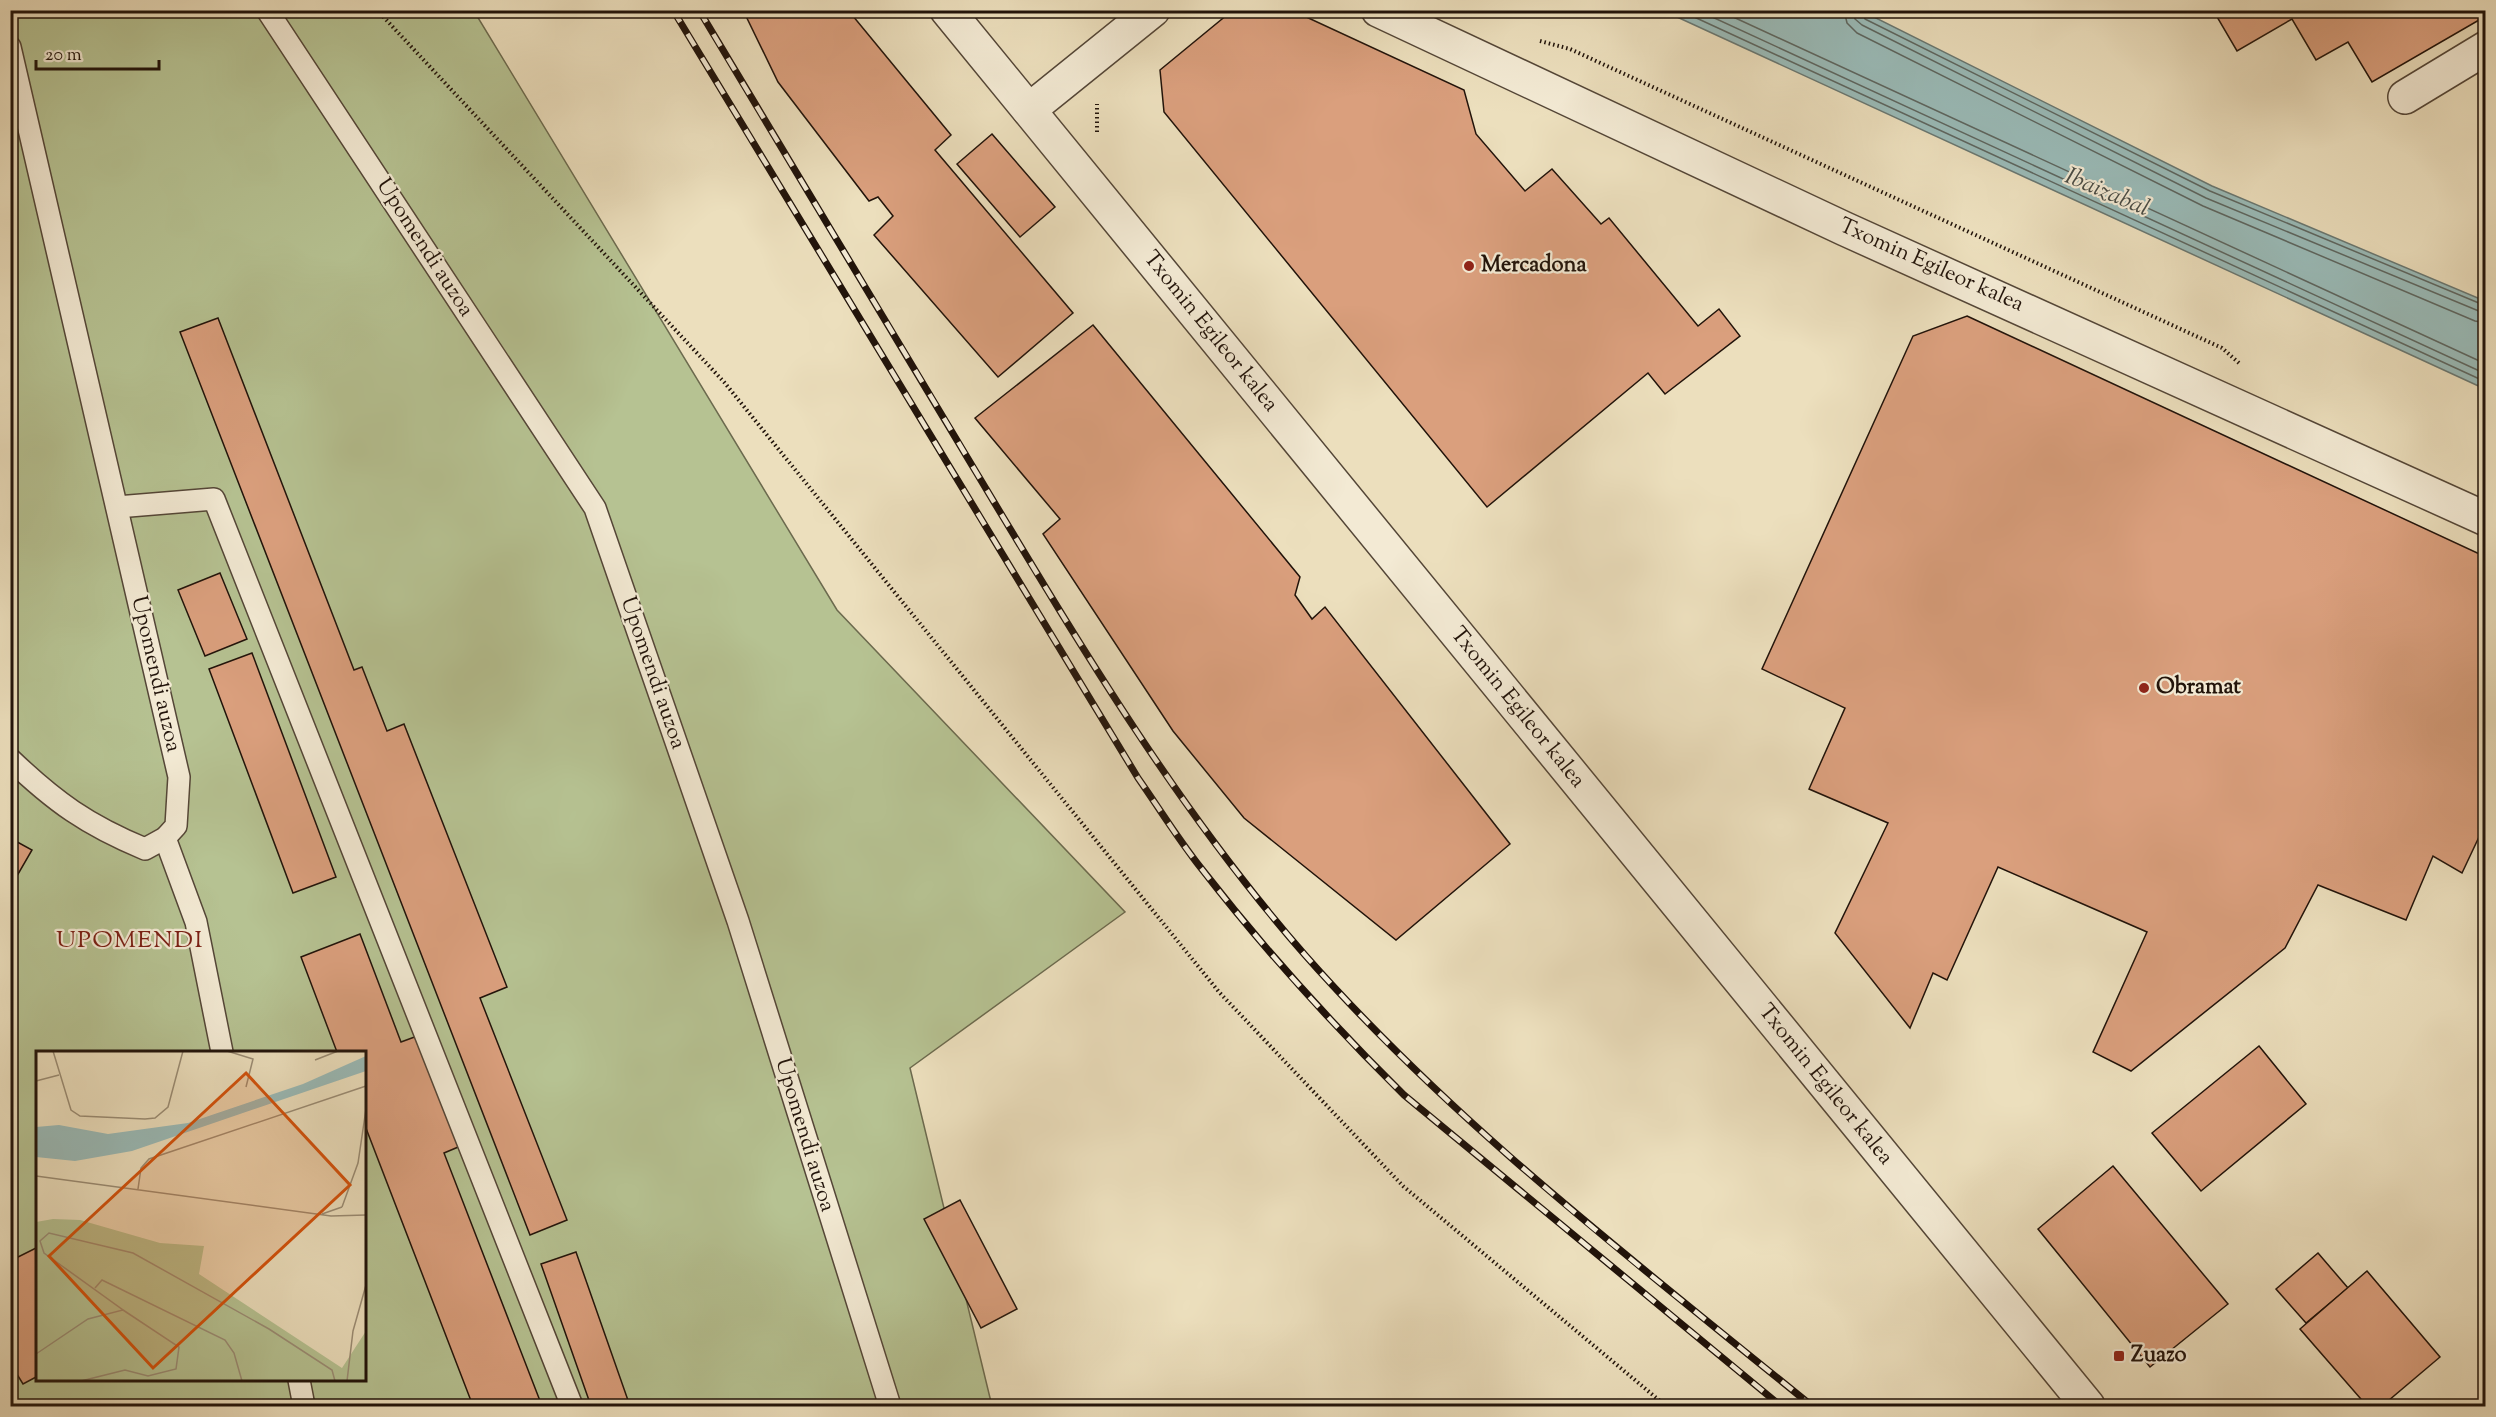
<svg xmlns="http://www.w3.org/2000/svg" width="2496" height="1417" font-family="'Sorts Mill Goudy',serif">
  <rect width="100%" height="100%" fill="#ecdfbd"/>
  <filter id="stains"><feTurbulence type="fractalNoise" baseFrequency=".00333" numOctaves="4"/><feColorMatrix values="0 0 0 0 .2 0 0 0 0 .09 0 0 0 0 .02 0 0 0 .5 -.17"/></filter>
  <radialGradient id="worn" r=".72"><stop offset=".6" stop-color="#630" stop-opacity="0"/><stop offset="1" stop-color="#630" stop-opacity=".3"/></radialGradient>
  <path fill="#b6c292" stroke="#6c6a4e" stroke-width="1.5" fill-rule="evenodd" d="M10,11h464l363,599 288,302 -215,156 82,338h-981zM38,1052h326v328h-326z"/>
  <polygon fill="#9abbb8" stroke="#6a7872" stroke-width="1.5" points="1664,11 1862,11 2212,186 2485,301 2485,389"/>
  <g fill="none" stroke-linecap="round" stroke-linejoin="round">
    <g stroke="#5e6761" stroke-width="1.5">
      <polyline points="1679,10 2486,382"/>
      <polyline points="1697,10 2486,374"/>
      <polyline points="1718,10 2486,364"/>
      <polyline points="1844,10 1847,23 1857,33 2203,206 2475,321 2486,323"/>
      <polyline points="1853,10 1855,19 1862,25 2206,198 2486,314"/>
      <polyline points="1861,10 1865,19 2210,191 2486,306"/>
    </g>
  </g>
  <g fill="#da9f7d" stroke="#21130a" stroke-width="1.5">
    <polygon points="743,10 848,10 951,135 935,150 1073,313 998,377 874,235 893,216 878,197 869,201 778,82"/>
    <polygon points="1233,10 1284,10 1302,15 1464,90 1476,134 1525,191 1552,169 1601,224 1609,218 1698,326 1719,309 1740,336 1665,394 1648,373 1487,507 1164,112 1160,70"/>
    <polygon points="2213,10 2486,10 2486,16 2372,82 2348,42 2316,60 2292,19 2237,51"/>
    <polygon points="992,134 1055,207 1020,237 957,164"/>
    <polygon points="1967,316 2486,557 2486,822 2462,873 2433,856 2406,920 2318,885 2285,948 2131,1071 2093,1052 2147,932 1998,867 1947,980 1933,973 1910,1028 1835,933 1888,823 1809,789 1845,708 1762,669 1913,336"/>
    <polygon points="218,318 354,670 362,667 387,731 404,724 507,987 480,998 567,1220 530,1235 180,332"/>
    <polygon points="1093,325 1300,577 1295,595 1312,619 1325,607 1510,844 1396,940 1244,818 1173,731 1043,534 1060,519 975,418"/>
    <polygon points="220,573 247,639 205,656 178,590"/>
    <polygon points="252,653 336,877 293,893 209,669"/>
    <polygon points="10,838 32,850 10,888"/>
    <polygon points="360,934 401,1042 420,1035 463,1145 444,1153 542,1406 473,1406 364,1123 364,1052 337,1052 301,957"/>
    <polygon points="2259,1046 2306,1104 2201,1191 2152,1133"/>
    <polygon points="2113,1166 2228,1304 2150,1367 2038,1229"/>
    <polygon points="960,1200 1017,1309 981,1328 924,1219"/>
    <polygon points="38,1247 38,1376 23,1384 10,1363 10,1261"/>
    <polygon points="576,1252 630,1406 591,1406 541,1264"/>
    <polygon points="2318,1253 2348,1288 2306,1323 2276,1289"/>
    <polygon points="2367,1271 2440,1357 2382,1406 2367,1406 2300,1329"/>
  </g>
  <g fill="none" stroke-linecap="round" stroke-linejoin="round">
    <defs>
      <g id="service">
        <polyline points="267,10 595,508 738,921 890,1406"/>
        <path d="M10,47l169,730 -3,49 -11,12 -20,11c-58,-24 -90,-47 -135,-90"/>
        <polyline points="117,507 214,499 572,1406"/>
        <polyline points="165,838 196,922 222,1052"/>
        <polyline points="299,1380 304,1406"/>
      </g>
      <g id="minor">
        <polyline points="1378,10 1845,229 2486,519"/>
        <polyline points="2405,97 2486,48"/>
        <polyline points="1029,110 1153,10"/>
      </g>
      <polyline id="tertiary" points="947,10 2088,1406"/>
    </defs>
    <use href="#service" stroke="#544637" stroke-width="24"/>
    <use href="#minor" stroke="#544637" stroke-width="36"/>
    <use href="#tertiary" stroke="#544637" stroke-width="36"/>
    <g stroke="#21130a" stroke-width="4" stroke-dasharray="1.5 3" stroke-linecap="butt">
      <polyline points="377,10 724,382 1219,992 1403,1186 1666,1406"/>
      <polyline points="1540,41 1570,49 2222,348 2240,364"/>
      <polyline points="1097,132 1097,104"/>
    </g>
    <use href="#service" stroke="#f3ead4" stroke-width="21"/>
    <use href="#minor" stroke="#f3ead4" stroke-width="33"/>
    <use href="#tertiary" stroke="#f3ead4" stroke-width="33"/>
    <defs>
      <g id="rail">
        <path d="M673,10l465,768c21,30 40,61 63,90 62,80 130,155 203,227l377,311"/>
        <path d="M699,10c93,156 187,311 280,467 99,165 198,332 326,478 150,170 333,309 507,451"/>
      </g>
    </defs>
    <use href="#rail" stroke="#21130a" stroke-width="7"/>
    <use href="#rail" stroke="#f3ead4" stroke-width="4.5" stroke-dasharray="14" stroke-linecap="butt"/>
  </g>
  <g fill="#8f2418" stroke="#f3ead4" stroke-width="2">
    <circle cx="1469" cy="266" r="6"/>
    <circle cx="2144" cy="688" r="6"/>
    <rect x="2113" y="1350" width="12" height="12" rx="3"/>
  </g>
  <g text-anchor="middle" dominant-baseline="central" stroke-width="4.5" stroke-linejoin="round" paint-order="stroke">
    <g font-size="22" fill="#21130a" stroke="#f3ead4">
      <text transform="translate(424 248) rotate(57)">Upomendi auzoa</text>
      <text transform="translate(1931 266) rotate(24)">Txomin Egileor kalea</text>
      <text transform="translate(1210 332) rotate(51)">Txomin Egileor kalea</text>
      <text transform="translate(652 673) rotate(71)">Upomendi auzoa</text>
      <text transform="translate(155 674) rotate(77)">Upomendi auzoa</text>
      <text transform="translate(1517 708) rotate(51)">Txomin Egileor kalea</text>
      <text transform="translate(1825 1085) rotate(51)">Txomin Egileor kalea</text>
      <text transform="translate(804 1135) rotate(73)">Upomendi auzoa</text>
    </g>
    <g font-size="22" font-weight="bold" fill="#21130a" stroke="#f3ead4" text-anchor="start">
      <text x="1481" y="266">Mercadona</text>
      <text x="2156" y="688">Obramat</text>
      <text x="2131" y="1356">Zuazo</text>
    </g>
    <g font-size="24" font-style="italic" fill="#4b4e47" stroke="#f3ead4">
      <text transform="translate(2107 193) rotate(23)">Ibaizabal</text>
    </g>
    <g font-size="24" letter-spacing="1.5" fill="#7a1f14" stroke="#f3ead4">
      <text x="130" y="941">UPOMENDI</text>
    </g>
  </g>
  <g transform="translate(36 1051)">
    <rect width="330" height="330" fill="#ecdfbd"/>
    <path d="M17,168l27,1 80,23 44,3 -5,28 143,94 24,-37v50h-330v-159z" fill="#b6c292"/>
    <path d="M330,5v15l-234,80 -57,10 -39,-4v-30l23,-2 49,9 80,-11 115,-39z" fill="#9abbb8"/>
    <path fill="none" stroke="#9b8d75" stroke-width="1.5" d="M17,0l18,59 9,6 65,3 10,-1 13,-11 15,-56M191,0l26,8 -7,28M279,9l23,-9M0,30l23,-6M0,125l295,40 35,-1M102,138l3,-21 8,-9 217,-73M306,156l16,-44 8,-54M286,163l20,-7M59,237l7,-8 123,60 9,13 8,28M0,303l52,-35 35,-9 -79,-57 -4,-12 9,-8 84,20 136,76 63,41 3,11M45,330l44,-11 23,6 28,-7 3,-22 -56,-37M311,330l6,-50 13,-46"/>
    <path fill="#d4520c" fill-opacity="0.15" stroke="#d4520c" stroke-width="3" d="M210,22l104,112 -197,183 -104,-112z"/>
    <rect width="330" height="330" fill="none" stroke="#21130a" stroke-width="3"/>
  </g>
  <rect width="2496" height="1417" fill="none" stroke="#ecdfbd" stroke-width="36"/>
  <rect x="12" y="12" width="2472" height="1393" fill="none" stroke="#21130a" stroke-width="3"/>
  <rect x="18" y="18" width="2460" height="1381" fill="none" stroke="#21130a" stroke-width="1.5"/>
  <path d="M36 60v9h123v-9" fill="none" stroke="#21130a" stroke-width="3"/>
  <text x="45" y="60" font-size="18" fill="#21130a" stroke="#f3ead4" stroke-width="4.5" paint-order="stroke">20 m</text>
  <rect width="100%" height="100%" filter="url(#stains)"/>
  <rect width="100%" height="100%" fill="url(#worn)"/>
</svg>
